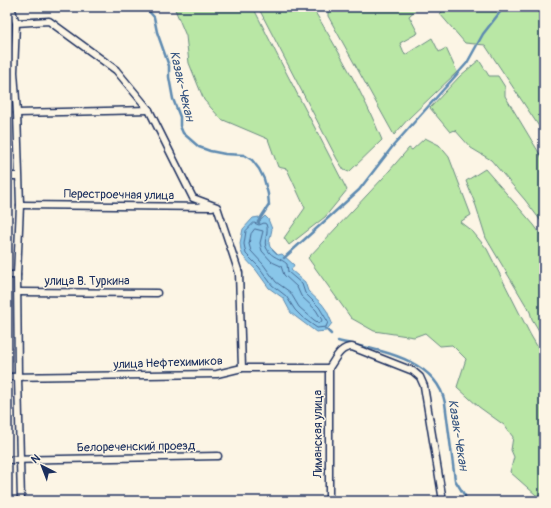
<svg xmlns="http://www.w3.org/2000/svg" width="551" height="508" font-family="Pangolin,sans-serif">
  <rect width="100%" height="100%" fill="#fcf5e5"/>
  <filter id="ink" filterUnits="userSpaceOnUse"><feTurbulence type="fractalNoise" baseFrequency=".025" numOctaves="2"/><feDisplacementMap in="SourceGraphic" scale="8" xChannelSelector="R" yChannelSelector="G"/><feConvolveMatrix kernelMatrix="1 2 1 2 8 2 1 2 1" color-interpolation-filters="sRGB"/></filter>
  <g filter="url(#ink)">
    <g fill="#b9e7a5" stroke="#6a8b82">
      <path d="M174,7h79c30,61 63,122 94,183l-22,27 -36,28 -5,-7 21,-30 -18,-39 -9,-2 -10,-28 -47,-20 -17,-19 -15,-37 -3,-27z"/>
      <path d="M258,7h54c26,43 51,86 70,133l-33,32 -5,-2 -7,-11z"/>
      <polygon points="324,7 419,7 409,16 418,33 400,43 405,55 432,38 439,52 446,48 457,72 409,118 394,135 328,16 328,10"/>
      <polygon points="446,7 544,7 544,134 485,45 465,43 440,14"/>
      <polygon points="479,60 489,76 498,76 505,87 505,96 544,161 544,225 525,200 491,160 471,148 455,130 450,132 430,108 460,76"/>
      <polygon points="425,138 439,145 449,157 471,215 460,222 473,232 487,249 530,334 544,358 544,499 536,495 510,472 514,457 511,450 513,437 504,425 479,407 457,387 466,359 452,345 440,346 425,333 414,337 374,331 351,318 308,258 383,178 409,148 412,150"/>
      <polygon points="485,169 534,225 544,239 544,339 532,319 530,312 486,238 476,206 466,181"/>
    </g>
    <polygon fill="#89c6e9" stroke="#5d8ab1" points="265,216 268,219 272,229 269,243 270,247 278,255 282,254 294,265 291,270 305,282 308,291 322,304 327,311 332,323 326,331 316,332 296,317 291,313 283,298 269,288 256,270 243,256 241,251 240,243 243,229 253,218 259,217 259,222"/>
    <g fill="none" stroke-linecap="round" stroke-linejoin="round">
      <g stroke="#476b96" stroke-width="1">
        <path d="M254,223l5,2 5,-2 2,1c4,9 -4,17 1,25 5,9 14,9 20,15l1,8 14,12 3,9 14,14 9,15 -2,5 -9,1 -14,-10 -8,-8 -9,-14 -14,-11 -13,-18 -13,-13 -2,-10 2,-13z"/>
        <polygon points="255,229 263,231 260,243 262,251 272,262 281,266 284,275 297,287 301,296 316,310 322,320 321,322 319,323 314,320 299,307 290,292 276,282 263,264 251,251 249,244 251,234"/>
      </g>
      <g stroke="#5d8ab1" stroke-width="2.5">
        <polyline points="145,7 154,17 157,32 169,66 169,77 173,99 180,117 180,126 183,133 199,147 210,151 225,154 244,155 252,160 259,169 264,179 268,194 269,205 258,222 259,223"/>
        <polyline points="284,258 359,190 393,146 467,63 483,34 504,7"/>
        <polyline points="325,328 331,334"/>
        <path d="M338,341c37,9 98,16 107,62l10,77 10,16 1,5"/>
      </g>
      <defs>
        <g id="street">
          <polyline points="11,7 16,23 14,72 17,113 20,205 17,275 18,377 21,501"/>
          <polyline points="16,23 49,21 116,70 149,110 193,198 217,207 239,273 242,368"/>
          <polyline points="17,113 149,110"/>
          <polyline points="7,176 18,176"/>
          <polyline points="20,205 212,207"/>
          <polyline points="7,275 17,275"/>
          <polyline points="18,292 157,293"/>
          <path d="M329,368c7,-10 11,-21 23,-21l61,24 7,6 4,9 19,115"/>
          <polyline points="7,377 217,374 242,368 329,368"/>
          <polyline points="7,460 218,456"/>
          <polyline points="329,501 329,368"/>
        </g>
      </defs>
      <use href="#street" stroke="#1b2f5e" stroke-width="9"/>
      <use href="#street" stroke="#fcf5e5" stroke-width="6"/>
    </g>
  </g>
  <g text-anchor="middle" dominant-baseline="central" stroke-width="3" stroke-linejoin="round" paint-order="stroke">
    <g font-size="12" fill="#1b2f5e" stroke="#fcf5e5">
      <text transform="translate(119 195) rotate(1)">Перестроечная улица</text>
      <text x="87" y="281">улица В. Туркина</text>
      <text transform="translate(168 363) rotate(-2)">улица Нефтехимиков</text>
      <text transform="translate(318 434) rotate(-90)">Лиманская улица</text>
      <text transform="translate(136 447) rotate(-1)">Белореченский проезд</text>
    </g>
    <g font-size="13" font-style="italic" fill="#365581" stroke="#fcf5e5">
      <text transform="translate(182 86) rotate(77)">Казак-Чекан</text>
      <text transform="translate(458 435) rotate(81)">Казак-Чекан</text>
    </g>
  </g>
  <rect width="551" height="508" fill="none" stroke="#fcf5e5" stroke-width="24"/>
  <rect x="12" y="12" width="527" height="484" fill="none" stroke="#1b2f5e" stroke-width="1.5" filter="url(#ink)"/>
  <g transform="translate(42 466) rotate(318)" stroke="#fcf5e5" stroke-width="3" paint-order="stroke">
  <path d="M0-3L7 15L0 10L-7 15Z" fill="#1b2f5e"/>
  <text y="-6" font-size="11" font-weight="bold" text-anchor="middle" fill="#1b2f5e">N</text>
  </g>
</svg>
